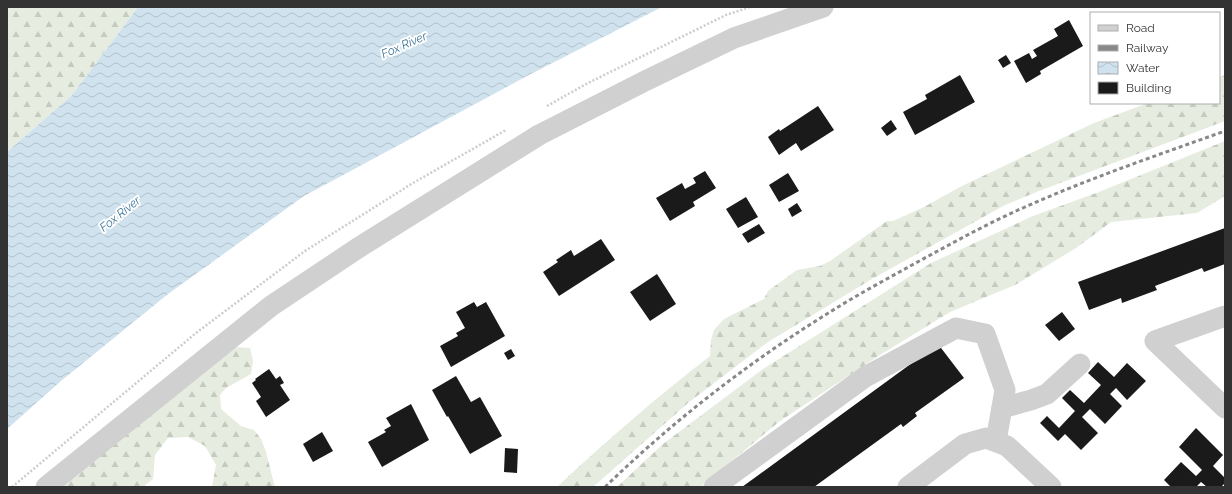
<svg xmlns="http://www.w3.org/2000/svg" width="1232" height="494" font-family="Raleway,sans-serif">
  <defs>
    <pattern id="forest-firs" width="22" height="20" patternUnits="userSpaceOnUse"><rect width="22" height="20" fill="#e6ecdf"/><path d="M5 1l3.5 6h-7zM16 11l3.5 6h-7z" fill="#c6cbc0"/></pattern>
    <pattern id="water-waves" width="16" height="10" patternUnits="userSpaceOnUse"><rect width="16" height="10" fill="#cfe2ee"/><path d="M0 5q4-4 8 0t8 0" fill="none" stroke="#b2c2cd"/></pattern>
  </defs>
  <rect width="100%" height="100%" fill="#fff"/>
  <g fill="url(#forest-firs)">
    <polygon points="7,7 138,7 72,95 7,152"/>
    <path d="M1225,75v46l-186,70 -34,14 -133,74 -104,63 -80,61 -95,84h-36c49,-46 100,-90 153,-131l1,-16 3,-10 10,-11 40,-20 4,-8 29,-21 23,-4 10,-5 57,-40h6l31,-14 36,-20 134,-64 54,-20h71v-26z"/>
    <polygon points="1225,141 1225,196 1197,213 1111,222 1076,248 1015,285 950,312 880,355 780,421 700,487 617,487 663,444 763,369 931,263 1033,216 1099,192"/>
    <polygon points="234,347 250,348 253,361 251,374 226,388 220,395 221,409 241,426 254,430 261,439 266,452 274,484 276,487 212,487 216,465 205,446 188,437 168,438 155,455 153,479 143,487 62,487"/>
  </g>
  <polygon fill="url(#water-waves)" points="138,7 662,7 527,76 304,196 168,294 61,381 7,429 7,152 72,95"/>
  <g fill="#1a1a1a">
    <polygon points="1069,20 1083,46 1040,71 1041,74 1026,83 1014,61 1029,53 1032,59 1037,56 1033,50 1058,36 1054,29"/>
    <polygon points="1006,55 1011,63 1003,68 998,60"/>
    <polygon points="960,75 975,102 915,135 903,112 927,99 925,95"/>
    <polygon points="818,106 834,130 801,151 796,143 779,155 768,137 779,129 780,131"/>
    <polygon points="891,120 897,129 887,136 881,128"/>
    <polygon points="705,171 716,188 693,202 695,206 670,221 656,198 682,183 685,189 696,183 693,178"/>
    <polygon points="788,173 799,191 779,202 769,185"/>
    <polygon points="746,197 758,217 738,228 726,209"/>
    <polygon points="797,203 802,211 792,217 788,209"/>
    <polygon points="759,224 765,233 748,243 742,234"/>
    <polygon points="1225,228 1225,264 1204,272 1202,268 1155,286 1157,290 1122,303 1121,298 1089,310 1078,282"/>
    <polygon points="601,239 615,260 559,296 543,272 558,262 556,260 571,250 574,256"/>
    <polygon points="657,274 676,304 650,321 630,292"/>
    <polygon points="474,302 477,307 486,302 505,336 451,367 440,346 458,336 456,333 465,328 456,312"/>
    <polygon points="1062,312 1075,329 1059,341 1045,325"/>
    <polygon points="938,344 964,378 915,413 917,416 903,427 901,424 814,487 742,487"/>
    <polygon points="511,349 515,356 508,360 504,353"/>
    <polygon points="1098,362 1114,377 1127,363 1146,381 1127,400 1116,388 1110,394 1122,406 1105,424 1090,409 1082,417 1098,433 1081,450 1065,434 1058,441 1040,423 1047,416 1059,428 1075,411 1062,398 1070,390 1084,403 1101,385 1088,373"/>
    <polygon points="269,369 276,379 280,376 284,383 280,385 290,400 266,417 256,401 261,397 252,383 256,380 255,379"/>
    <polygon points="456,376 471,402 480,397 502,436 470,454 448,416 447,417 432,390"/>
    <polygon points="411,404 429,440 382,467 368,442 386,432 384,430 391,426 386,418"/>
    <polygon points="1196,428 1223,455 1213,466 1225,478 1225,483 1221,487 1207,487 1201,482 1196,487 1171,487 1164,480 1181,462 1196,476 1202,470 1179,447"/>
    <polygon points="322,432 333,451 313,462 303,444"/>
    <polygon points="505,448 518,449 517,473 504,472"/>
  </g>
  <g fill="none" stroke-linecap="round" stroke-linejoin="round">
    <g stroke="#cdcdcd" stroke-width="2.5" stroke-dasharray="2 2" stroke-linecap="butt">
      <polyline points="547,106 588,83 726,15 750,7"/>
      <polyline points="12,487 196,333 305,251 413,183 506,130"/>
    </g>
    <g stroke="#d0d0d0" stroke-width="21">
      <polyline points="1225,316 1155,341 1225,408"/>
      <polyline points="1002,408 1031,400 1047,394 1080,364"/>
      <polyline points="46,487 271,306 358,248 539,135 645,81 734,38 823,7"/>
      <polyline points="714,487 865,377 956,328 985,334 1005,390 996,441"/>
      <polyline points="908,487 965,444 986,438 1007,446 1051,487"/>
    </g>
    <path stroke="#888" stroke-width="3" stroke-dasharray="4 3" stroke-linecap="butt" d="M605,487c68,-66 144,-125 225,-175 27,-17 55,-32 82,-47 37,-20 74,-41 113,-58 65,-29 133,-52 200,-76"/>
  </g>
  <g text-anchor="middle" dominant-baseline="central" stroke-width="4" stroke-linejoin="round" paint-order="stroke">
    <g font-size="12" font-style="italic" fill="#3f7597" stroke="#fff">
      <text transform="translate(404 45) rotate(-24)">Fox River</text>
      <text transform="translate(120 214) rotate(-39)">Fox River</text>
    </g>
  </g>
  <rect width="1232" height="494" fill="none" stroke="#333333" stroke-width="16"/>
  <rect x="1090" y="12" width="130" height="92" fill="#ffffff" stroke="#adadad"/>
  <rect x="1098" y="25" width="20" height="6" fill="#d0d0d0" stroke="#adadad"/>
  <text x="1126" y="32" font-size="12" fill="#333333">Road</text>
  <rect x="1098" y="45" width="20" height="6" fill="#888888" stroke="#adadad"/>
  <text x="1126" y="52" font-size="12" fill="#333333">Railway</text>
  <rect x="1098" y="62" width="20" height="12" fill="url(#water-waves)" stroke="#adadad"/>
  <text x="1126" y="72" font-size="12" fill="#333333">Water</text>
  <rect x="1098" y="82" width="20" height="12" fill="#1a1a1a" stroke="#adadad"/>
  <text x="1126" y="92" font-size="12" fill="#333333">Building</text>
</svg>
